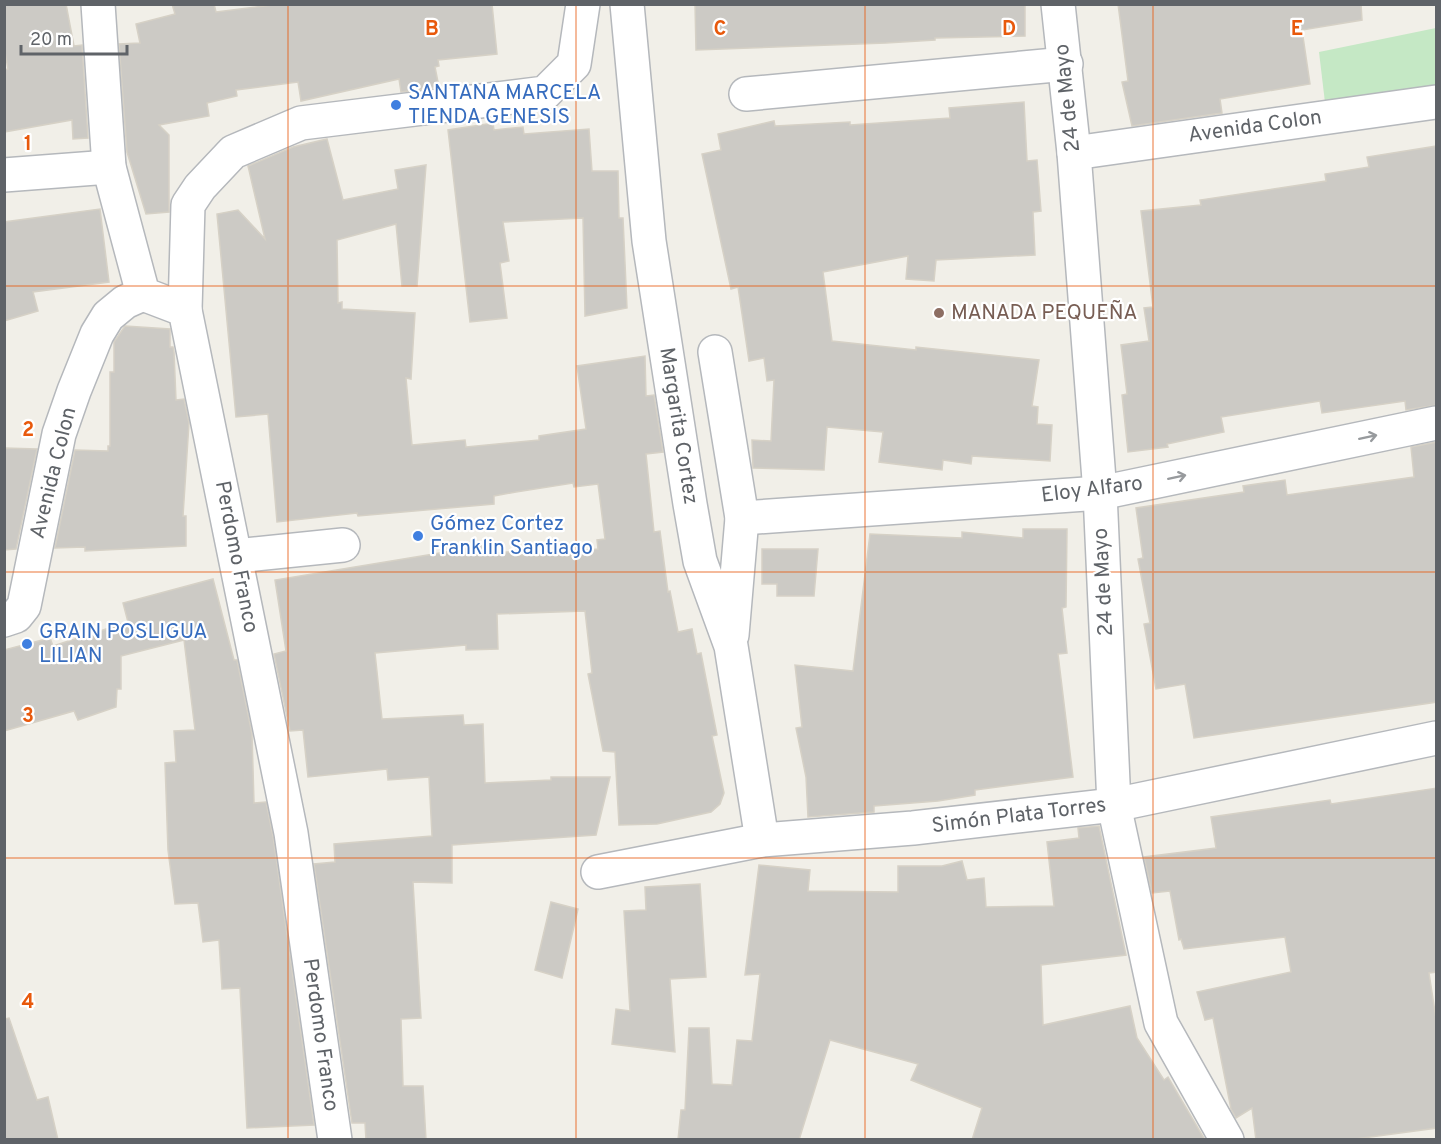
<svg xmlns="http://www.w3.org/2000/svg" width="1441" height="1144" font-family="Overpass,sans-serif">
  <rect width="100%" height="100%" fill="#f1efe8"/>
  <polygon fill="#c5e8c5" points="1436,28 1436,96 1326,111 1319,52"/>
  <g fill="#cccac5" stroke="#d6d1c6" stroke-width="1.5">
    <polygon points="4,4 66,4 74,46 82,45 88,138 73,139 72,120 4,132 4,70 8,69 4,47"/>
    <polygon points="172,4 214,4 216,12 281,4 492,4 497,54 438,60 439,66 435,67 439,87 401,92 399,79 301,101 298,82 236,90 237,96 207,103 209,116 159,125 169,135 169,212 146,214 127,152 119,44 140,43 136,24 175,14"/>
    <polygon points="695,4 1025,4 1025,36 935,38 935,40 886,43 696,50"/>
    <polygon points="1118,4 1361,4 1362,20 1302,30 1310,84 1220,99 1222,113 1132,126 1122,82 1128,81"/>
    <polygon points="1024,102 1027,161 1037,160 1041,211 1033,212 1035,255 936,260 934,281 906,279 908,256 823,272 832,341 916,350 916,347 1039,360 1032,406 1038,407 1037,424 1052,425 1050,461 972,456 971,464 943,460 942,470 879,462 883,432 827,427 824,470 753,468 752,440 771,441 774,380 767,381 764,358 749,361 738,287 731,289 702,154 721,150 718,134 774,121 775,126 850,122 850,125 950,118 949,108"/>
    <polygon points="493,123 494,130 523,127 524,134 589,129 592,171 618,171 619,218 623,218 627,308 585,316 583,218 503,222 509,261 500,263 507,318 470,322 448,130"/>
    <polygon points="327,139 343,200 398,189 395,170 426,165 417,286 402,286 396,224 337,240 338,303 342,302 342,309 415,313 411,379 406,378 412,445 465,440 466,447 539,440 539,436 586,429 577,366 645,356 646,396 654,395 663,452 646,454 654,532 660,531 668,592 670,591 678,632 692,629 697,654 701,653 717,735 712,736 724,793 720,804 711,812 657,824 619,825 615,752 603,751 588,674 592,673 585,611 497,614 498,649 466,650 466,645 375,653 382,719 463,715 464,725 483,724 485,783 551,780 551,777 610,777 596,835 452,845 452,883 413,882 421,1018 401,1019 403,1086 423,1086 426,1140 366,1140 365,1123 352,1123 314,864 335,862 334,844 432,836 429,777 388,780 387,769 308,777 303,730 290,731 274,654 286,651 275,580 495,544 495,553 520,551 520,555 598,549 597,540 605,539 598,484 574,487 573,483 516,492 494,496 494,504 358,516 357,513 277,522 268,414 236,417 217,214 238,210 265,239 248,166 293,147"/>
    <polygon points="1437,146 1437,405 1406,410 1405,401 1322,413 1320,401 1221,417 1224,432 1167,444 1168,447 1128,452 1122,395 1127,394 1121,345 1149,341 1144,308 1153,307 1141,211 1201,205 1200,200 1326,181 1325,174 1369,167 1367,157"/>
    <polygon points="100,209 109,282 33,292 38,311 4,321 4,222"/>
    <polygon points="125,326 170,329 170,347 173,347 174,352 176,400 184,399 189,423 183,516 186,516 186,546 85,551 85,547 55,548 75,450 108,451 108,446 110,446 110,372 114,372 114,342"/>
    <polygon points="1437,442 1437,702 1194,738 1185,684 1156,689 1144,624 1150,623 1138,559 1143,558 1136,508 1244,492 1243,486 1285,480 1287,495 1414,477 1411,447"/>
    <polygon points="4,448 37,449 16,549 4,550"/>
    <polygon points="1023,529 1067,529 1066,607 1062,608 1067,653 1058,654 1073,777 975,790 975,795 938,801 874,806 874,812 808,817 806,777 796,728 802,727 795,665 853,671 870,534 962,538 962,532 1023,538"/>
    <polygon points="762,549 818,549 814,596 777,596 777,584 762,584"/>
    <polygon points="213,579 234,660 237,660 252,734 254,803 266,802 273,836 314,1125 247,1128 240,988 222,989 219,940 203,942 198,903 175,904 168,850 165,763 176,762 174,731 195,730 184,640 121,656 121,689 117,689 116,707 78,720 74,711 4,731 4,650 50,638 53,646 128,622 123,603"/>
    <polygon points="1437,788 1437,972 1429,973 1437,1025 1437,1128 1348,1140 1256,1140 1252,1108 1236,1118 1231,1109 1213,1018 1205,1020 1197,992 1291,972 1285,937 1184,949 1181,939 1179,940 1170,891 1152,893 1144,857 1216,848 1211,817 1330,800 1331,804"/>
    <polygon points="1099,826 1126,955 1041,965 1043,1025 1130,1006 1137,1038 1164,1080 1168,1077 1205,1140 972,1140 982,1108 911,1080 918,1064 830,1040 799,1140 678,1140 681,1110 685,1110 689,1028 709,1028 712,1084 732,1085 737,1040 752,1041 760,974 745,975 759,865 810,870 808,891 898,892 898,866 942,866 962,861 967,880 984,878 986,907 1054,906 1047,842 1079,838 1078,828"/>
    <polygon points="700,884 706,977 670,979 675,1052 612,1044 616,1009 630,1011 624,911 646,910 645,887"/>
    <polygon points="551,902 578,909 562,978 535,970"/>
    <polygon points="9,1018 37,1100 48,1097 58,1140 4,1140 4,1019"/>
  </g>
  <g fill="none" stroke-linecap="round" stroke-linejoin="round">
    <defs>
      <g id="minor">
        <polyline points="98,4 109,167 143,294 185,310 291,833 335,1140"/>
        <polyline points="627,4 649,241 690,504 700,561 731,646 762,840"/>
        <polyline points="1058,4 1074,153 1100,493 1114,805 1161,1023 1227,1140"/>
        <polyline points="746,94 1066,64"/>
        <polyline points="1074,153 1436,102"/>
        <polyline points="4,175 109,167"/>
        <polyline points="185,310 188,205 200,187 233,152 301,123 545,93 574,64 583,4"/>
        <polyline points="715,352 742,518 732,635"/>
        <polyline points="742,518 1100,493 1436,423"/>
        <polyline points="236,556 343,545"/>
        <polyline points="4,620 16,616 24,606 59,434 74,391 97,334 108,316 125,302 143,294"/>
        <polyline points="598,872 762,840 913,828 1114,805 1436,738"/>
      </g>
    </defs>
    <use href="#minor" stroke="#b5b8bc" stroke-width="36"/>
    <use href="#minor" stroke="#fff" stroke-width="33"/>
  </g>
  <defs><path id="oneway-shaft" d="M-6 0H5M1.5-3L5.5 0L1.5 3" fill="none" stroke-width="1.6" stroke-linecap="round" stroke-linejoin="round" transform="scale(1.5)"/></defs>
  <g stroke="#979a9d">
    <use href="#oneway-shaft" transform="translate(1368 437) rotate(-12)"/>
    <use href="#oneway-shaft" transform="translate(1177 477) rotate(-12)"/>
  </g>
  <path fill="none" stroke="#e8590c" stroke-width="1.5" stroke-opacity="0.55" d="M288,4v1136M576,4v1136M865,4v1136M1153,4v1136M4,286h1432M4,572h1432M4,858h1432"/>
  <g fill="#3f7fe0" stroke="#fff" stroke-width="2">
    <circle cx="396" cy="105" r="6"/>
    <circle cx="418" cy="536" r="6"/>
    <circle cx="27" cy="644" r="6"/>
  </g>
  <circle fill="#8d6e63" stroke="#fff" stroke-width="2" cx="939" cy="313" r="6"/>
  <g text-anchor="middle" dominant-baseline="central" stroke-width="4.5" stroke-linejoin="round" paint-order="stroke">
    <g font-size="21" fill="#366cbe" stroke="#fff" text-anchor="start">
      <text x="408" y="93">SANTANA MARCELA<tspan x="408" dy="24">TIENDA GENESIS</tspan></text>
      <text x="430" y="524">Gómez Cortez<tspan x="430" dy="24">Franklin Santiago</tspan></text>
      <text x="39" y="632">GRAIN POSLIGUA<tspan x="39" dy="24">LILIAN</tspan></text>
    </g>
    <g font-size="21" fill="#5f6368" stroke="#fff">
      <text transform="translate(1068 98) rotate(-96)">24 de Mayo</text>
      <text transform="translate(1255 127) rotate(-8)">Avenida Colon</text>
      <text transform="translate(678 426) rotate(81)">Margarita Cortez</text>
      <text transform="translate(54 473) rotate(-76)">Avenida Colon</text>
      <text transform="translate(1092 490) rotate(-7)">Eloy Alfaro</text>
      <text transform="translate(236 557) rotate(79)">Perdomo Franco</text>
      <text transform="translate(1104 582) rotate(-93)">24 de Mayo</text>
      <text transform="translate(1019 816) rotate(-7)">Simón Plata Torres</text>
      <text transform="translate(320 1035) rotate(82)">Perdomo Franco</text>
    </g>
    <g font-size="21" fill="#785e54" stroke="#fff" text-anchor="start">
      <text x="951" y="313">MANADA PEQUEÑA</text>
    </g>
  </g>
  <g font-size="20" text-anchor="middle" font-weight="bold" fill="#e8590c" stroke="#fff" stroke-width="4.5" stroke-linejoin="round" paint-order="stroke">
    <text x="432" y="35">B</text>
    <text x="720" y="35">C</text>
    <text x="1009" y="35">D</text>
    <text x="1297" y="35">E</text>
    <text x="28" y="150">1</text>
    <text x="28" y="436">2</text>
    <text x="28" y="722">3</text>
    <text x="28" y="1008">4</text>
  </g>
  <rect width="1441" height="1144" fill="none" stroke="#5f6368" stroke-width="12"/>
  <path d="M21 45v9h106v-9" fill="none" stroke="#5f6368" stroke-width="3"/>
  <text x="30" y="45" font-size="18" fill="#5f6368" stroke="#ffffff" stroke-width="4.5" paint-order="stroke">20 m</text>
</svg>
